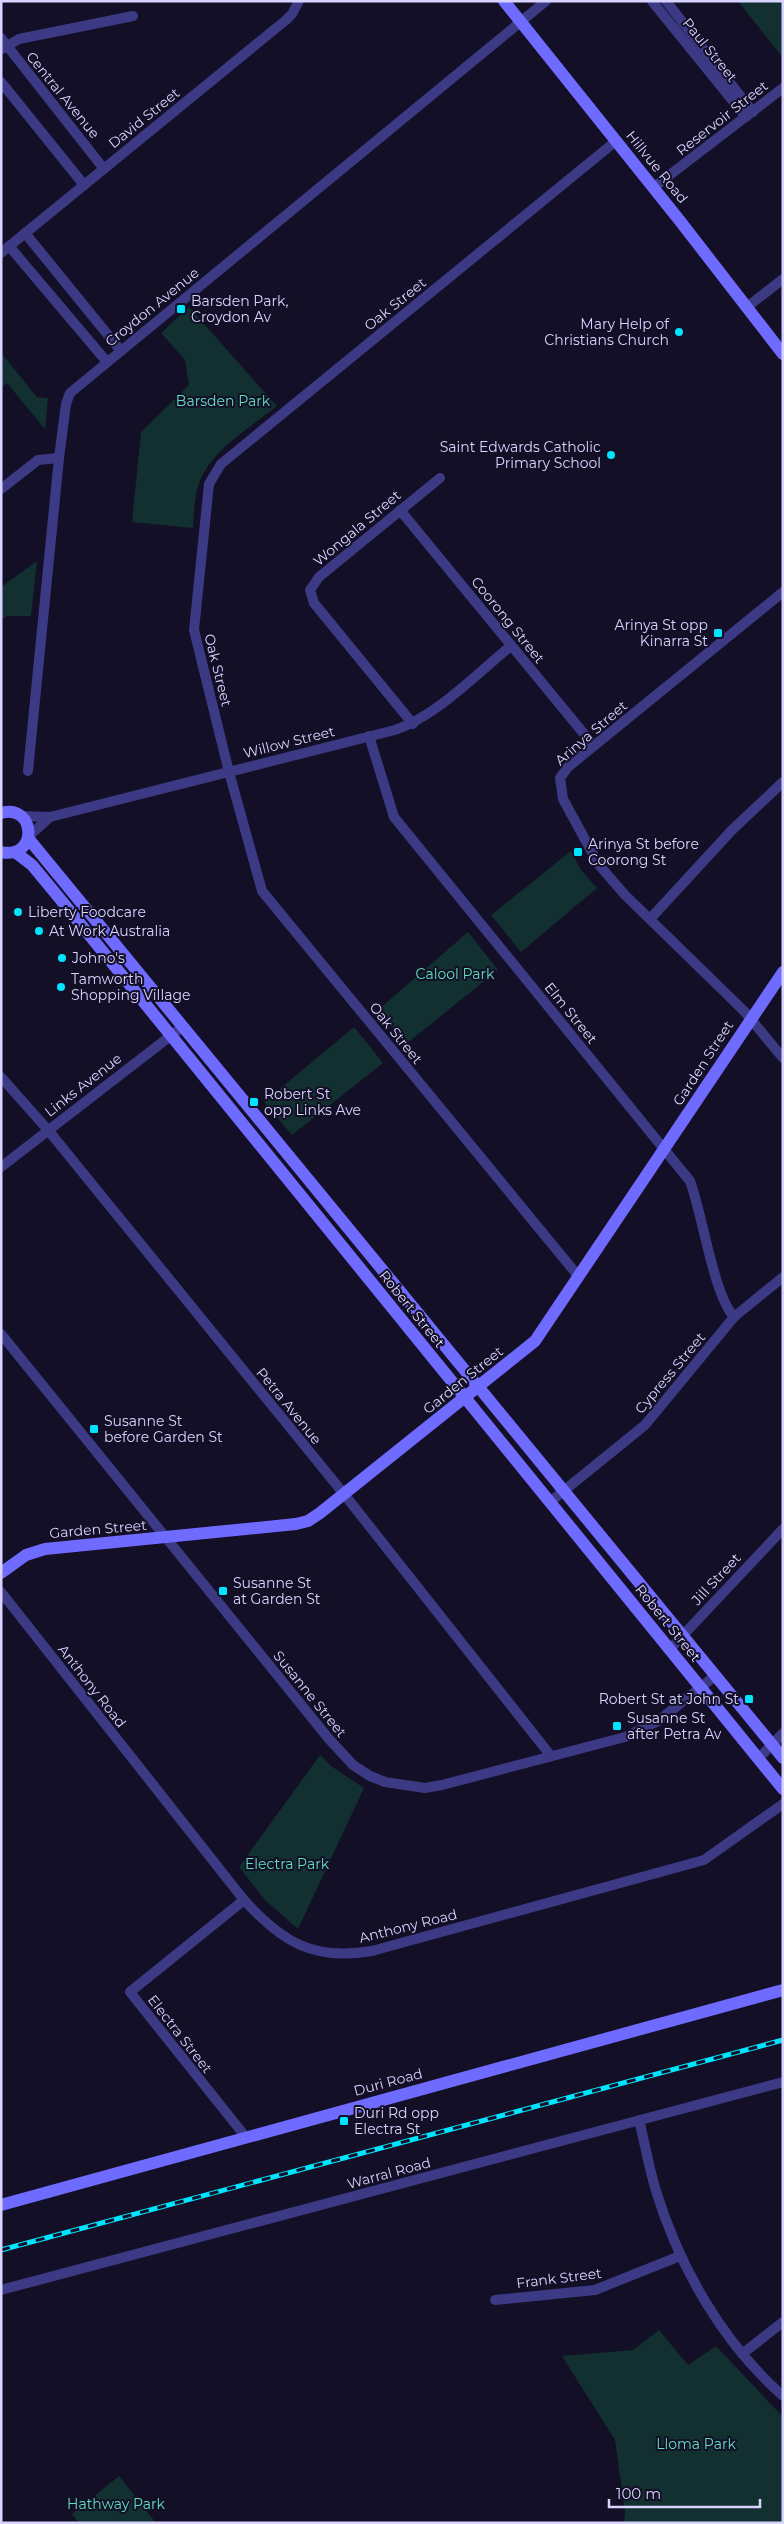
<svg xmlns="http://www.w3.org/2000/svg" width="784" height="2524" font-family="Montserrat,sans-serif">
  <rect width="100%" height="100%" fill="#130f26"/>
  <g fill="#12302f">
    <polygon points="738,1 783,1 783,58"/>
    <path d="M189,307l88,99c-27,22 -68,45 -79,80 -4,13 -4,29 -5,42l-61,-6 9,-90 48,-47 -4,-25 -24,-27z"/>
    <polygon points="1,353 37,397 48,398 45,429 7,383 1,387"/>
    <polygon points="37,561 31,616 7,616 1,620 1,587"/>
    <polygon points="571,851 581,870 597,888 521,952 491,915"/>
    <polygon points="468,932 498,970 406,1044 378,1010"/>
    <polygon points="354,1027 383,1063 292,1135 264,1102"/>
    <polygon points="320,1755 331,1766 364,1788 298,1929 265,1900 239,1867"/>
    <polygon points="659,2330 688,2365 716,2346 783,2417 783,2523 624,2523 625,2512 615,2440 562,2356 633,2350"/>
    <polygon points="119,2476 156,2523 79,2523 72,2514"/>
  </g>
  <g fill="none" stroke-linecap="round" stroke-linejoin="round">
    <g stroke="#3d3a85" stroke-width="10">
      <polyline points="652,1 746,117"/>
      <polyline points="666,1 753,112"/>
      <polyline points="1,38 104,169"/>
      <polyline points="2,49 19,39 133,16"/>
      <polyline points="1,82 84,185"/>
      <polyline points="654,187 783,88"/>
      <polyline points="25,233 121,351"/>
      <polyline points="9,246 107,362"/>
      <polyline points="1,253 286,20 292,14 299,1"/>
      <polyline points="747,307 783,279"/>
      <polyline points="1,489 38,460 59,458"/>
      <polyline points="400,510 594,746"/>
      <polyline points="783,592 568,767 560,778 563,799 599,865 625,895 744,1011 783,1058"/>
      <polyline points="413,724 314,603 310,590 319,577 440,478"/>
      <path d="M369,736l25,81 296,364c13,35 23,112 44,136"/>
      <polyline points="28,771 59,458 66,404 70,393 546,1"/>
      <path d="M21,816l29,1 345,-87c43,-15 81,-56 116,-84"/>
      <polyline points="29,836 50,817"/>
      <polyline points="650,919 732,830 783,782"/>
      <polyline points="1,1077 48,1130 344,1494 551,1756"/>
      <polyline points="1,1167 182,1027"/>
      <polyline points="579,1277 262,891 229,772 194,630 209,484 221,464 616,141"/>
      <polyline points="1,1334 329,1739 353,1765 370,1776 385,1782 425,1788 442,1785 625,1737 658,1721 715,1676"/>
      <polyline points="550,1502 645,1425 734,1317 783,1277"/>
      <path d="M1,1592l243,308c38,42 69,61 128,51l332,-91 79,-56"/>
      <polyline points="670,1649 783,1529"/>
      <polyline points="759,1758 783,1733"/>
      <polyline points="244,1900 130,1992 245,2136"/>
      <path d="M639,2120c6,24 10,48 17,71 24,77 66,151 127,205"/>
      <polyline points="1,2290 783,2082"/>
      <polyline points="495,2300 595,2290 680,2256"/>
      <polyline points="742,2354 783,2322"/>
    </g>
    <g stroke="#6f6bff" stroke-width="12">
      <polyline points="504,1 680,221 783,354"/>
      <path d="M1,813c35,-10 38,47 0,39"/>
      <polyline points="28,838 783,1758"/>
      <polyline points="15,852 32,865 56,894 783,1789"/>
      <polyline points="1,1573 26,1555 45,1549 296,1524 308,1521 320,1513 535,1341 783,972"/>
      <polyline points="1,2205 783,1990"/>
    </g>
    <defs>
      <polyline id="rail" points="1,2250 783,2040"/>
    </defs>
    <use href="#rail" stroke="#00e5ff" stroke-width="5"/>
    <use href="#rail" stroke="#130f26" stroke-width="3" stroke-dasharray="9" stroke-linecap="butt"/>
  </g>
  <g fill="#00e5ff" stroke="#130f26" stroke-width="2">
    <rect x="176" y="304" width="10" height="10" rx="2.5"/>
    <circle cx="679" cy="332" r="5"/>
    <circle cx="611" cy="455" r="5"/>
    <rect x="713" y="628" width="10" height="10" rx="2.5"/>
    <rect x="573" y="847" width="10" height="10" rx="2.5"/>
    <circle cx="18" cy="912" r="5"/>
    <circle cx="39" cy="931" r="5"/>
    <circle cx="62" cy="958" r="5"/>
    <circle cx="61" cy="987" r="5"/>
    <rect x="249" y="1097" width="10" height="10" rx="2.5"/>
    <rect x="89" y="1424" width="10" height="10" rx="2.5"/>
    <rect x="218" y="1586" width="10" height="10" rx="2.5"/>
    <rect x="744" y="1694" width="10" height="10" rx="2.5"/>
    <rect x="612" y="1721" width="10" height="10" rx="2.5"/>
    <rect x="339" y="2116" width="10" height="10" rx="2.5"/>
  </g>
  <g text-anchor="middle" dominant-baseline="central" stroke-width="4" stroke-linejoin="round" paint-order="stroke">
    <g font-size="14" fill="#d9d4ff" stroke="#130f26">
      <text transform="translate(710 50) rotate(51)">Paul Street</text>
      <text transform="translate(63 95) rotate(51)">Central Avenue</text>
      <text transform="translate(144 118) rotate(-39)">David Street</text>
      <text transform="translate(722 118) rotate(-38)">Reservoir Street</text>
      <text transform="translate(657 167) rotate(51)">Hillvue Road</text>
      <text transform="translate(395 304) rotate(-39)">Oak Street</text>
      <text transform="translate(152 307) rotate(-39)">Croydon Avenue</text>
      <text transform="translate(357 528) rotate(-40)">Wongala Street</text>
      <text transform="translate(508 620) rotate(51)">Coorong Street</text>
      <text transform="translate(218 670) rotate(76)">Oak Street</text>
      <text transform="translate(591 733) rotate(-41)">Arinya Street</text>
      <text transform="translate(289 742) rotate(-14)">Willow Street</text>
      <text transform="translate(571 1013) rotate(51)">Elm Street</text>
      <text transform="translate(396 1033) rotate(51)">Oak Street</text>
      <text transform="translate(703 1063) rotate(-57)">Garden Street</text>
      <text transform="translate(83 1085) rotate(-38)">Links Avenue</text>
      <text transform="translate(412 1309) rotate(51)">Robert Street</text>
      <text transform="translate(670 1373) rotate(-50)">Cypress Street</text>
      <text transform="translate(463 1380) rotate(-39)">Garden Street</text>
      <text transform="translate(289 1406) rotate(51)">Petra Avenue</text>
      <text transform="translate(98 1529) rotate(-5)">Garden Street</text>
      <text transform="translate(716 1579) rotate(-47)">Jill Street</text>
      <text transform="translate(668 1623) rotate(51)">Robert Street</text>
      <text transform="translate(92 1686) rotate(52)">Anthony Road</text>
      <text transform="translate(310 1694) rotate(51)">Susanne Street</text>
      <text transform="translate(408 1926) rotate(-14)">Anthony Road</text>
      <text transform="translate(180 2034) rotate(52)">Electra Street</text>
      <text transform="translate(388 2082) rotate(-15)">Duri Road</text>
      <text transform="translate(389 2173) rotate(-15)">Warral Road</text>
      <text transform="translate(559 2278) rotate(-7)">Frank Street</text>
    </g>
    <g font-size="14" fill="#d9d4ff" stroke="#130f26" text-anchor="start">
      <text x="191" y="301">Barsden Park,<tspan x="191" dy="16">Croydon Av</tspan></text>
      <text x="669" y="324" text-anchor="end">Mary Help of<tspan x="669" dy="16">Christians Church</tspan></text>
      <text x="601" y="447" text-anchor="end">Saint Edwards Catholic<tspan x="601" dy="16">Primary School</tspan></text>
      <text x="708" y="625" text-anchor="end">Arinya St opp<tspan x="708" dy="16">Kinarra St</tspan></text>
      <text x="588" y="844">Arinya St before<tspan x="588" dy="16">Coorong St</tspan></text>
      <text x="28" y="912">Liberty Foodcare</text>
      <text x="49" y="931">At Work Australia</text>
      <text x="72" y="958">Johno's</text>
      <text x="71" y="979">Tamworth<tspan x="71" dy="16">Shopping Village</tspan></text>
      <text x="264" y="1094">Robert St<tspan x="264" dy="16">opp Links Ave</tspan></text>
      <text x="104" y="1421">Susanne St<tspan x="104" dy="16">before Garden St</tspan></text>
      <text x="233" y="1583">Susanne St<tspan x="233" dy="16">at Garden St</tspan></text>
      <text x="739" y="1699" text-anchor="end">Robert St at John St</text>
      <text x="627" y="1718">Susanne St<tspan x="627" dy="16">after Petra Av</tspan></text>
      <text x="354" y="2113">Duri Rd opp<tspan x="354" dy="16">Electra St</tspan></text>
    </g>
    <g font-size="14" fill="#5fe0c0" stroke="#130f26">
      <text x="223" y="401">Barsden Park</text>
      <text x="455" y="974">Calool Park</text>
      <text x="287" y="1864">Electra Park</text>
      <text x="696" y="2444">Lloma Park</text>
      <text x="116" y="2504">Hathway Park</text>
    </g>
  </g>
  <rect width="784" height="2524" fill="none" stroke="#d9d4ff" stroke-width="5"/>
  <path d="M609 2499v8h151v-8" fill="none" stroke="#d9d4ff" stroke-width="2.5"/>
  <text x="616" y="2499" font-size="15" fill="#d9d4ff" stroke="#130f26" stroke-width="4" paint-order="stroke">100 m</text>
</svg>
